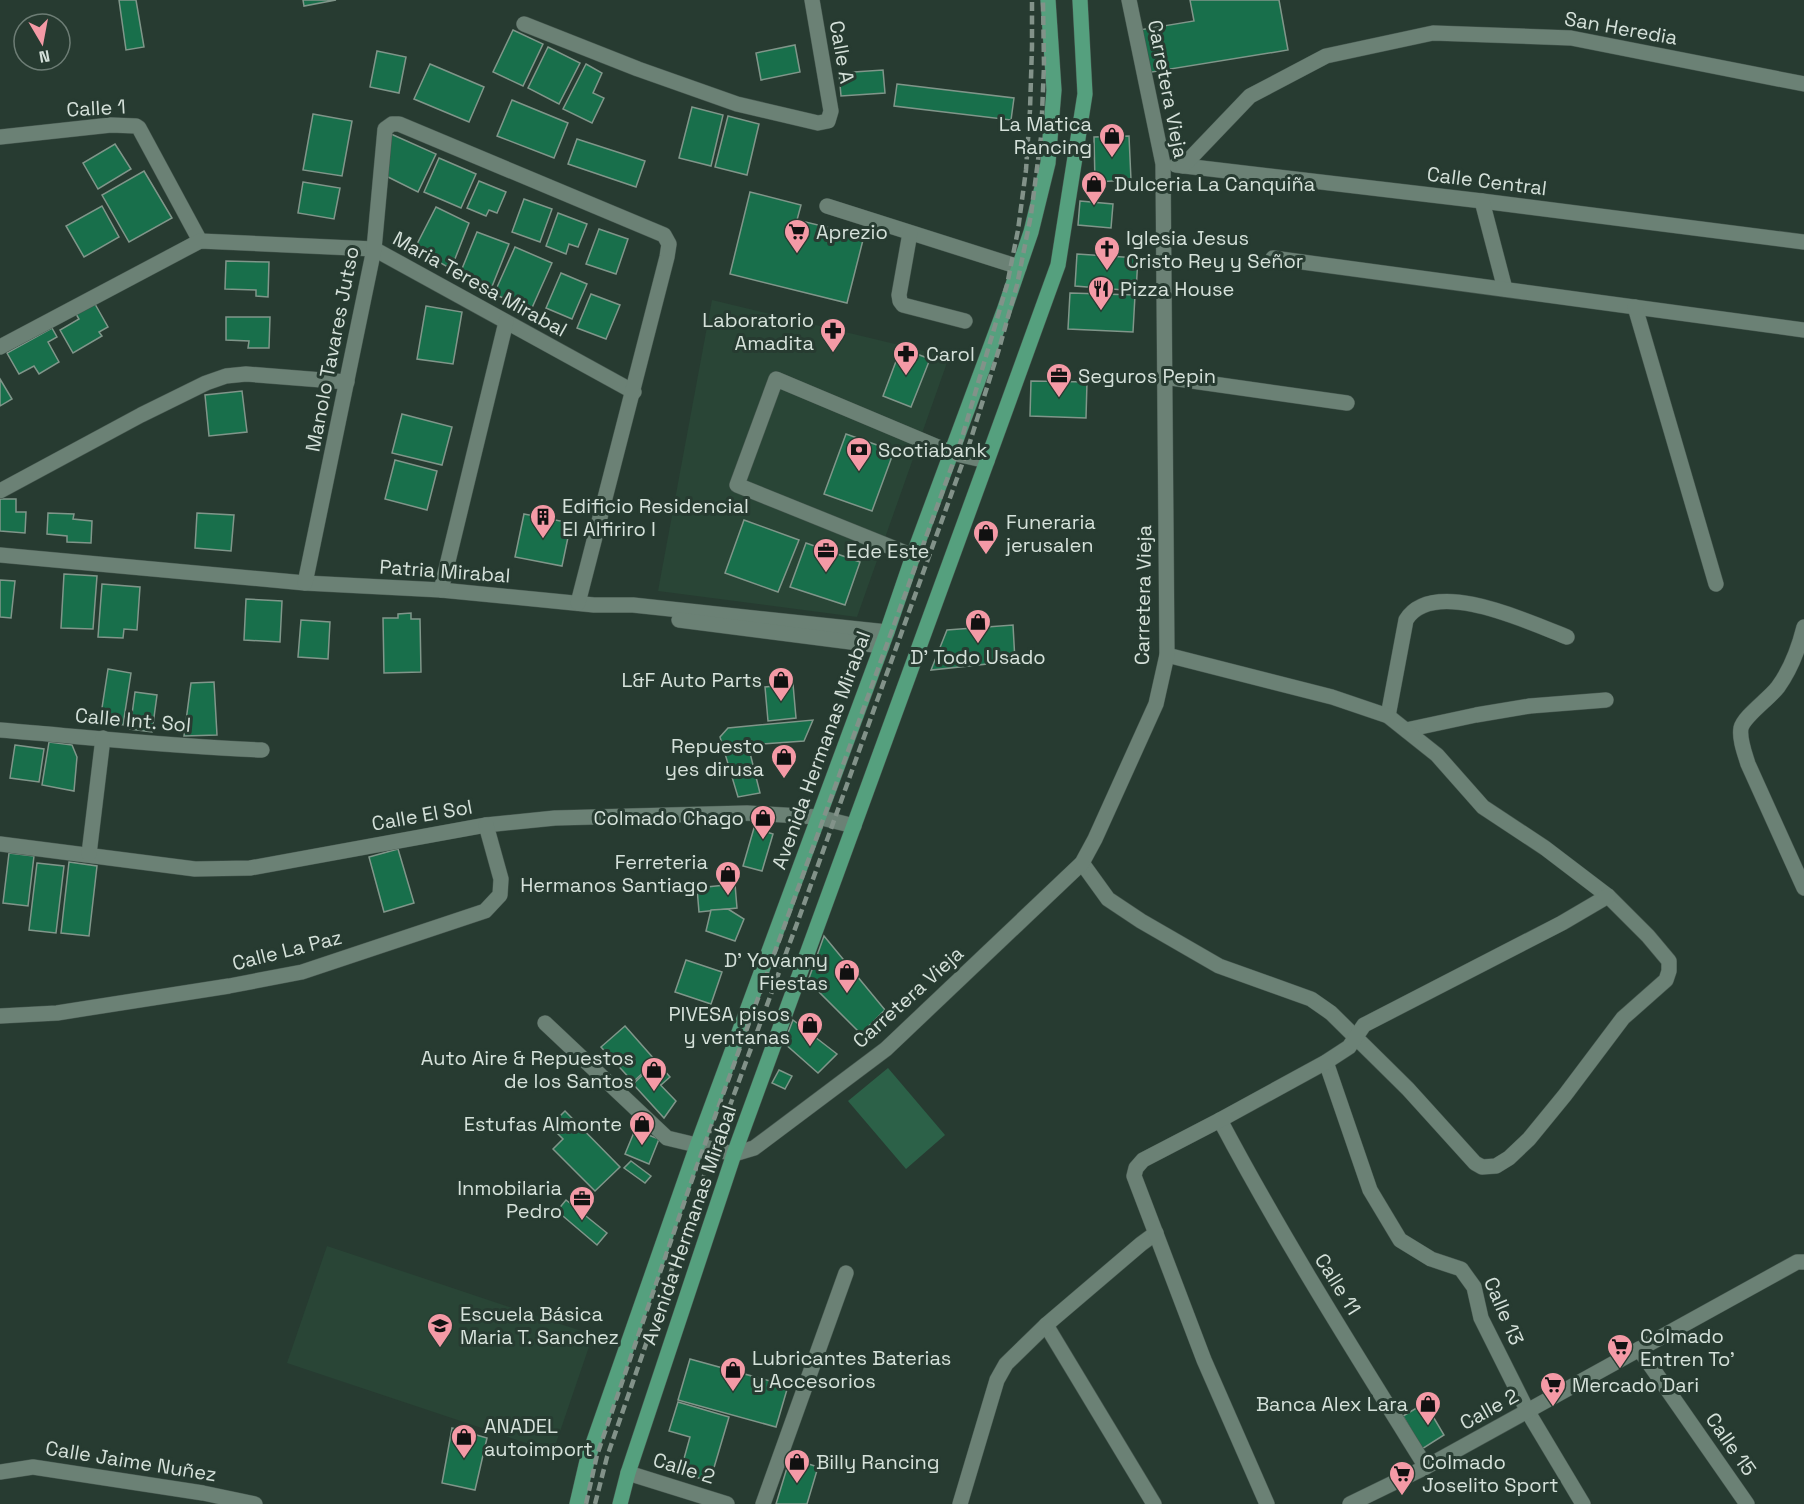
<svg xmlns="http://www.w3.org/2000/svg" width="1804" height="1504" font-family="'Space Grotesk',sans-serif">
  <rect width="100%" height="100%" fill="#273b31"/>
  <g fill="#294536">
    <polygon points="712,300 949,357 857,617 658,591"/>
    <polygon points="327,1246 593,1335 553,1452 287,1363"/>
  </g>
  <polygon fill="#2c6148" points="888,1068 945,1135 906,1169 848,1101"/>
  <g fill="#186f4b" stroke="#80968a" stroke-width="1.5">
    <polygon points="119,0 136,0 144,47 126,50"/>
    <polygon points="303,0 336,0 304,6"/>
    <polygon points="1190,0 1279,0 1288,50 1146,73 1139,30 1194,21"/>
    <polygon points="513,30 543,44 523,86 493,72"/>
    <polygon points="795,45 800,72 761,80 756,53"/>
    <polygon points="548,47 580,63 559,104 528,88"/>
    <polygon points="377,51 406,57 399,93 370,87"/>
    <polygon points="430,64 484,87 469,122 414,99"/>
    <polygon points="586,64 602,73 593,93 604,98 592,123 563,109"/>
    <polygon points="883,70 885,93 841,96 839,73"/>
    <polygon points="897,84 1014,98 1011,120 894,106"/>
    <polygon points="512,100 568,123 554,158 497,136"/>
    <polygon points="692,107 723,115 711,166 679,158"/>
    <polygon points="313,114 352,121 342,176 303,170"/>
    <polygon points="728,116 759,124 747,175 715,167"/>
    <polygon points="391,134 436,154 418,192 384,175"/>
    <polygon points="1129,136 1131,180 1095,182 1094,137"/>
    <polygon points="577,139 645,161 636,187 568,164"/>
    <polygon points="115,144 131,169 98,189 83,163"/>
    <polygon points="439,158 476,174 461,208 424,192"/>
    <polygon points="144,171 172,218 129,242 102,195"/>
    <polygon points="479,181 506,192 497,213 489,210 486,216 467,208"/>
    <polygon points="303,182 340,188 334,219 298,213"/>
    <polygon points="750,192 801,205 797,220 864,236 847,303 730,274"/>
    <polygon points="524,199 552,209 540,242 512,232"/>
    <polygon points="1080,201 1113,204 1111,228 1078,225"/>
    <polygon points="102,206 119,237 84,257 66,226"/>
    <polygon points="436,207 469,223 451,269 415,248"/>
    <polygon points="558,213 587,224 578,247 569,244 566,254 546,246"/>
    <polygon points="599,229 628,239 616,274 586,264"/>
    <polygon points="477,232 509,244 491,289 459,276"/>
    <polygon points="515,247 552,263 531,310 494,294"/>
    <polygon points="1077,254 1138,258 1136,291 1075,286"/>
    <polygon points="226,261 269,262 268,297 256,296 256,290 225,289"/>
    <polygon points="561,273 587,284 572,319 546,308"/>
    <polygon points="1070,293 1135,295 1133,332 1068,329"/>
    <polygon points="591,294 620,305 606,339 577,328"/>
    <polygon points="95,304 108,327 99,332 102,336 73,353 60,330 79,319 76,314"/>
    <polygon points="426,306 462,312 453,364 417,359"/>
    <polygon points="226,317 270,317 269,348 248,348 249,341 226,340"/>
    <polygon points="52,328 57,337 48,342 59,362 39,374 34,366 19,374 7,353"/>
    <polygon points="901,348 930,359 911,407 883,396"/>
    <polygon points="0,379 12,399 0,406"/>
    <polygon points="1031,381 1087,382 1086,418 1030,416"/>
    <polygon points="242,391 247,432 209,436 205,395"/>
    <polygon points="402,414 452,427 442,465 392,453"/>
    <polygon points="846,434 894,451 872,511 824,494"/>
    <polygon points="395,460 437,471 427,510 385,499"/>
    <polygon points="0,499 16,499 16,512 26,512 25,533 0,531"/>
    <polygon points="48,513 74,514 73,519 92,521 91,543 67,542 67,536 47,534"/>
    <polygon points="197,513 234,515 231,551 195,548"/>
    <polygon points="524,514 571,523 562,566 515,557"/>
    <polygon points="744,520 799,540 778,592 725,573"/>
    <polygon points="806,543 860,562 845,605 790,587"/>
    <polygon points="64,574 97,576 93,629 61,628"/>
    <polygon points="0,580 15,581 11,618 0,617"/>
    <polygon points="102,584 140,587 137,630 124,629 123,638 98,637"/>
    <polygon points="246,599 282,601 280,642 244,640"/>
    <polygon points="411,613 411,619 420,619 421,672 384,673 383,618 398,618 398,614"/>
    <polygon points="301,620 330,622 328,659 298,657"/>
    <polygon points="1013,625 1015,661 931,670 947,630"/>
    <polygon points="108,669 131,673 123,725 100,721"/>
    <polygon points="214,682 217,735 184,736 191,683"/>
    <polygon points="793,684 796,718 768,721 765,687"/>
    <polygon points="135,692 157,695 152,732 130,729"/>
    <polygon points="813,720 804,741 748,745 760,793 738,797 720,737 728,728"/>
    <polygon points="49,742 72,745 77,757 74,791 42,785"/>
    <polygon points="15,745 44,749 39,782 10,778"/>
    <polygon points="754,828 773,834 762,871 743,866"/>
    <polygon points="398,849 414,903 384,912 369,857"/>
    <polygon points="9,853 34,856 28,906 3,903"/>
    <polygon points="69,862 97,866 89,936 61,933"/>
    <polygon points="37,863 64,866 56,933 29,930"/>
    <polygon points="735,884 737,908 699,912 697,888"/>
    <polygon points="728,909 744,919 735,941 706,931 711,910"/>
    <polygon points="824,936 885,1010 861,1034 808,981"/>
    <polygon points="686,960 722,972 711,1004 675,992"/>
    <polygon points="793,1020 837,1054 818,1073 784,1043"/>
    <polygon points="625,1026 670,1077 661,1085 647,1069 633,1082 601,1047"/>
    <polygon points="779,1070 792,1076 785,1089 772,1083"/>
    <polygon points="647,1071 676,1101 664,1118 633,1084"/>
    <polygon points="565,1111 620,1167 595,1191 553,1149 563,1139 550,1126"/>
    <polygon points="635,1130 659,1139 649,1164 625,1154"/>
    <polygon points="631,1161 651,1176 645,1183 624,1168"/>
    <polygon points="566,1200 607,1233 597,1245 557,1211"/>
    <polygon points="690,1359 788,1386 776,1427 678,1400"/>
    <polygon points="678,1402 729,1417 710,1481 680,1473 690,1437 669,1431"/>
    <polygon points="1425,1403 1444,1435 1422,1449 1403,1416"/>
    <polygon points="452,1428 487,1438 475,1490 442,1483"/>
    <polygon points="790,1458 818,1467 807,1504 776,1504"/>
  </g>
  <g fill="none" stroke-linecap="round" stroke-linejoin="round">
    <defs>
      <g id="minor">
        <polyline points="524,24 638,69 737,104 818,123 828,121 831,111 812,0"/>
        <polyline points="0,137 111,125 136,126 139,128 200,241"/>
        <polyline points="1176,165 1482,201 1804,242"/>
        <polyline points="1183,166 1250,96 1326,56 1433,33 1571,38 1804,84"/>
        <polyline points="1482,201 1505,289"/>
        <polyline points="827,206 1019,267"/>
        <polyline points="910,233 899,295 900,301 903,305 965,321"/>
        <polyline points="1273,258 1804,330"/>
        <polyline points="1635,307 1716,584"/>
        <polyline points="0,347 200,241 374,249 634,392"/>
        <polyline points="1164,377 1347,403"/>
        <polyline points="0,491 141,415 206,383 226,376 246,374 347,382"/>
        <polyline points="0,555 305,583 441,590 594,605 633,605 887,632"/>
        <polyline points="913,556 737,485 776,379 952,453 987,461"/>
        <polyline points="305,583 374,249 385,129 392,124 399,124 664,235 669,244 667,257 578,603"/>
        <polyline points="441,590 506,322"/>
        <polyline points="679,620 882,646"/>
        <path d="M1804,627c-5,20 -13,42 -26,60 -9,12 -34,29 -37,41 -2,11 4,26 7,36l56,124"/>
        <path d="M1388,716l18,-96c27,-44 125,3 161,17"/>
        <path d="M0,730c87,7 174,17 262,20"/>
        <polyline points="1406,730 1476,715 1530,706 1606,700"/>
        <polyline points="0,844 195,869 250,868 486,825 555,818 747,813 818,817 854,826"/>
        <polyline points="89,854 103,738"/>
        <polyline points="1082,863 1108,899 1141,921 1219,966 1311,999 1331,1013 1408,1089 1475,1163 1482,1167 1496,1166 1509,1158 1529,1139 1565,1095 1623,1018 1666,980 1669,971 1669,961 1648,936 1608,896 1545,848 1483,807 1437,755 1388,716 1332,697 1167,655"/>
        <polyline points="0,1016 57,1013 229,986 302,972 485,911 500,895 501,879 486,825"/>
        <polyline points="545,1023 667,1138 734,1154 754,1148 886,1049 1082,863 1095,839 1156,704 1167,655 1163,164 1129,0"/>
        <polyline points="1326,1062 1370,1190 1400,1240 1431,1259 1461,1269 1474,1287 1481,1318 1528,1412 1583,1504"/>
        <path d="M1220,1120c63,119 135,233 206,347"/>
        <polyline points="1046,1325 1154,1504"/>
        <polyline points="1639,1349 1747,1504"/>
        <polyline points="0,1472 33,1467 203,1493 255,1504"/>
        <polyline points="628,1473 727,1504"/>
        <polyline points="763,1504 846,1273"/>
        <polyline points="960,1504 997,1380 1006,1364 1046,1325 1141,1244 1156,1233"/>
        <polyline points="1267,1504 1204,1360 1134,1176 1136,1168 1143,1160 1220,1120 1326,1062 1349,1047 1364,1025 1562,923 1608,896"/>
        <polyline points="1350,1504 1426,1467 1797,1262 1804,1262"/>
      </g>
      <g id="major">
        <polyline points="577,1504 587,1461 697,1146 887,632 913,556 1005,308 1031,232 1048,163 1054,90 1048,0"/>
        <polyline points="620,1504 628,1473 734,1154 987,461 1058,265 1085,94 1080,0"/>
      </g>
    </defs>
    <use href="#minor" stroke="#46574f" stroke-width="16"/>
    <use href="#major" stroke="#46574f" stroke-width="16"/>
    <use href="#minor" stroke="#6b8175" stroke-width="15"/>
    <use href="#major" stroke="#55a07e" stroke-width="15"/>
    <g stroke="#829289" stroke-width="4.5" stroke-dasharray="9 4.5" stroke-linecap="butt">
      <polyline points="586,1504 597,1455 694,1174 961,441 1007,285 1018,230 1026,170 1030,110 1032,47 1032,0"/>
      <polyline points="595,1504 607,1457 704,1176 799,918 969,445 999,349 1017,285 1031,215 1041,137 1044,66 1043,0"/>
    </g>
  </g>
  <defs>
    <symbol id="shop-pin" viewBox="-11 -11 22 30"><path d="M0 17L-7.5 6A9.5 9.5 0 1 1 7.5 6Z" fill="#f49aa6" stroke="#273b31"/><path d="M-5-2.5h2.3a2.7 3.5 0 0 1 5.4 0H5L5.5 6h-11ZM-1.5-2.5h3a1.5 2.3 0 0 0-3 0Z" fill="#111"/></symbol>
    <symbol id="supermarket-pin" viewBox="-11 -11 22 30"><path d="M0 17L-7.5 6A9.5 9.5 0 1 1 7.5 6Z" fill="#f49aa6" stroke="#273b31"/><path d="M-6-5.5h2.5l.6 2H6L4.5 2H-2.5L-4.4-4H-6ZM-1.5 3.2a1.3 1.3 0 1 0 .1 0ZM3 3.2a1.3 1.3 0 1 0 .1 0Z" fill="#111"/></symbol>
    <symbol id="church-pin" viewBox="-11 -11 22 30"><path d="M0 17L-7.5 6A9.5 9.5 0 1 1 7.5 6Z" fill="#f49aa6" stroke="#273b31"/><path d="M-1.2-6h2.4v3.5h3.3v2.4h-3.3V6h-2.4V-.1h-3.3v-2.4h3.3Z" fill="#111"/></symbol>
    <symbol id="restaurant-pin" viewBox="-11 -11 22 30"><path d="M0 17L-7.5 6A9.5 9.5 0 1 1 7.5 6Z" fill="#f49aa6" stroke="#273b31"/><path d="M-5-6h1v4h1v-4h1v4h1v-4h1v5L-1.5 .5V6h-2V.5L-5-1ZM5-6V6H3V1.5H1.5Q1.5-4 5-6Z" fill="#111"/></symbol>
    <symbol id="pharmacy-pin" viewBox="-11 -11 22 30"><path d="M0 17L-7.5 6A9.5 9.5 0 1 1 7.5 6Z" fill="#f49aa6" stroke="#273b31"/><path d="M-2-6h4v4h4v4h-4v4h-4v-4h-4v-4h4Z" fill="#111"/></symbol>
    <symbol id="office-pin" viewBox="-11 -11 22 30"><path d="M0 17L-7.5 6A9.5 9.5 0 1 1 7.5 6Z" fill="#f49aa6" stroke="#273b31"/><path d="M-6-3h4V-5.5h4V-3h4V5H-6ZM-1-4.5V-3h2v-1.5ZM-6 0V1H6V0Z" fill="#111"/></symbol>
    <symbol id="bank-pin" viewBox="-11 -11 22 30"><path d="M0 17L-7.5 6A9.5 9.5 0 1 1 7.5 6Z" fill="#f49aa6" stroke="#273b31"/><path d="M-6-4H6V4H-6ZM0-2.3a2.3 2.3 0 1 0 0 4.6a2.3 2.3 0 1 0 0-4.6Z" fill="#111"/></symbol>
    <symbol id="building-pin" viewBox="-11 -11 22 30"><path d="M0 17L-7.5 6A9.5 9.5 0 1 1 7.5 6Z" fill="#f49aa6" stroke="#273b31"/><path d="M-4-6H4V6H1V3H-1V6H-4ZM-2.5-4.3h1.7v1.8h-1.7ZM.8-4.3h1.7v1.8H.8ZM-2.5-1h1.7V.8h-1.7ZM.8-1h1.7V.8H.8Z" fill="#111"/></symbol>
    <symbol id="school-pin" viewBox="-11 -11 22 30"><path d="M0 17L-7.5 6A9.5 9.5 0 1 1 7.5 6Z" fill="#f49aa6" stroke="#273b31"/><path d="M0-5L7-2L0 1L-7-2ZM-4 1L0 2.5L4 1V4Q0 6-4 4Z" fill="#111"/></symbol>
  </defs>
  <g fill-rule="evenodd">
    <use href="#shop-pin" x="1097" y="121" width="30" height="40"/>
    <use href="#shop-pin" x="1079" y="169" width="30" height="40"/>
    <use href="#supermarket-pin" x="782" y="217" width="30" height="40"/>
    <use href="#church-pin" x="1092" y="234" width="30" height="40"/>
    <use href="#restaurant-pin" x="1086" y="274" width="30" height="40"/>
    <use href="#pharmacy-pin" x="818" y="316" width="30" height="40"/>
    <use href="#pharmacy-pin" x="891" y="339" width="30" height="40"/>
    <use href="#office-pin" x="1044" y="361" width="30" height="40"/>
    <use href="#bank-pin" x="844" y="435" width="30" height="40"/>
    <use href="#building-pin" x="528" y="502" width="30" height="40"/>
    <use href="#shop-pin" x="971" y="518" width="30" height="40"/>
    <use href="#office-pin" x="811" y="536" width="30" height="40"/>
    <use href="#shop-pin" x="963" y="607" width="30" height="40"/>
    <use href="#shop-pin" x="766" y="665" width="30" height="40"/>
    <use href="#shop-pin" x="769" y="742" width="30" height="40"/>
    <use href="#shop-pin" x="748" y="803" width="30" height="40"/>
    <use href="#shop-pin" x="713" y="859" width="30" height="40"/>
    <use href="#shop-pin" x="832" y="957" width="30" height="40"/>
    <use href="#shop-pin" x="795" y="1010" width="30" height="40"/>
    <use href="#shop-pin" x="639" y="1055" width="30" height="40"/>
    <use href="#shop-pin" x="627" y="1109" width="30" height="40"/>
    <use href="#office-pin" x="567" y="1184" width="30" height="40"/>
    <use href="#school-pin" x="425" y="1311" width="30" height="40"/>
    <use href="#supermarket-pin" x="1605" y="1332" width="30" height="40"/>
    <use href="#shop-pin" x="718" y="1355" width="30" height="40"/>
    <use href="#supermarket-pin" x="1538" y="1370" width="30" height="40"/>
    <use href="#shop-pin" x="1413" y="1389" width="30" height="40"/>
    <use href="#shop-pin" x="449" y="1422" width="30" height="40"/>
    <use href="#shop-pin" x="782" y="1447" width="30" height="40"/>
    <use href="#supermarket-pin" x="1387" y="1459" width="30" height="40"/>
  </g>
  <g text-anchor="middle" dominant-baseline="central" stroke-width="6" stroke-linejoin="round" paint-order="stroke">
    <g font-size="20" fill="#d5e1da" stroke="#273b31">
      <text transform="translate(1621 28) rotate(10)">San Heredia</text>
      <text transform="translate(842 52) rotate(80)">Calle A</text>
      <text transform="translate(1168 89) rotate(79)">Carretera Vieja</text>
      <text transform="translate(96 108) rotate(-3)">Calle 1</text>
      <text transform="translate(1487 181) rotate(7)">Calle Central</text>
      <text transform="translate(480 284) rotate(29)">Maria Teresa Mirabal</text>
      <text transform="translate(332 349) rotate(-79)">Manolo Tavares Jutso</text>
      <text transform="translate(445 571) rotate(4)">Patria Mirabal</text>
      <text transform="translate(1143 595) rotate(-89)">Carretera Vieja</text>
      <text transform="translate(133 720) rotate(5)">Calle Int. Sol</text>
      <text transform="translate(821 750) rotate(-70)">Avenida Hermanas Mirabal</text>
      <text transform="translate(422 815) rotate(-10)">Calle El Sol</text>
      <text transform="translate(287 950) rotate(-14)">Calle La Paz</text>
      <text transform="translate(908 997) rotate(-42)">Carretera Vieja</text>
      <text transform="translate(689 1225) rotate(-71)">Avenida Hermanas Mirabal</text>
      <text transform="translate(1338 1284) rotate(58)">Calle 11</text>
      <text transform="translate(1504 1311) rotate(67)">Calle 13</text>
      <text transform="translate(1489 1409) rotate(-29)">Calle 2</text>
      <text transform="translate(1731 1444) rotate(55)">Calle 15</text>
      <text transform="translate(131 1461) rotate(9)">Calle Jaime Nuñez</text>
      <text transform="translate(684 1468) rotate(17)">Calle 2</text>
    </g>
    <g font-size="20" fill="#d5e1da" stroke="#273b31" text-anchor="start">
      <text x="1092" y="124" text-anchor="end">La Matica<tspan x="1092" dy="23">Rancing</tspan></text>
      <text x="1114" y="184">Dulceria La Canquiña</text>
      <text x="816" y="232">Aprezio</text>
      <text x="1126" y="238">Iglesia Jesus<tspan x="1126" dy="23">Cristo Rey y Señor</tspan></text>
      <text x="1120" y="289">Pizza House</text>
      <text x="814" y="320" text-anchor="end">Laboratorio<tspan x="814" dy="23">Amadita</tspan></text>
      <text x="926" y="354">Carol</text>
      <text x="1078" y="376">Seguros Pepin</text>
      <text x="878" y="450">Scotiabank</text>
      <text x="562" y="506">Edificio Residencial<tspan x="562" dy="23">El Alfiriro I</tspan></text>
      <text x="1006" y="522">Funeraria<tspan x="1006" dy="23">jerusalen</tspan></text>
      <text x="846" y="551">Ede Este</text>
      <text x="978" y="657" text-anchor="middle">D' Todo Usado</text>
      <text x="762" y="680" text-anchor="end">L&amp;F Auto Parts</text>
      <text x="764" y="746" text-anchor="end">Repuesto<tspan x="764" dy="23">yes dirusa</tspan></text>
      <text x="744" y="818" text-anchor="end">Colmado Chago</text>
      <text x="708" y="862" text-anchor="end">Ferreteria<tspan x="708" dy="23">Hermanos Santiago</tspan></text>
      <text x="828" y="960" text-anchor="end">D' Yovanny<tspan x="828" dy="23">Fiestas</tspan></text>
      <text x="790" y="1014" text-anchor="end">PIVESA pisos<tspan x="790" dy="23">y ventanas</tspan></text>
      <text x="634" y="1058" text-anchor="end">Auto Aire &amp; Repuestos<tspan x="634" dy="23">de los Santos</tspan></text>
      <text x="622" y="1124" text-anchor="end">Estufas Almonte</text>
      <text x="562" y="1188" text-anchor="end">Inmobilaria<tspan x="562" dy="23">Pedro</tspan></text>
      <text x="460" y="1314">Escuela Básica<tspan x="460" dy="23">Maria T. Sanchez</tspan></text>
      <text x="1640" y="1336">Colmado<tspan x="1640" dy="23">Entren To'</tspan></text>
      <text x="752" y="1358">Lubricantes Baterias<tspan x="752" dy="23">y Accesorios</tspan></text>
      <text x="1572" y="1385">Mercado Dari</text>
      <text x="1408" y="1404" text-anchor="end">Banca Alex Lara</text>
      <text x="484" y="1426">ANADEL<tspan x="484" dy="23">autoimport</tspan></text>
      <text x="816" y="1462">Billy Rancing</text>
      <text x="1422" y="1462">Colmado<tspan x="1422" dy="23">Joselito Sport</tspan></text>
    </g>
  </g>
  <g transform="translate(42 42) rotate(170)"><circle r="28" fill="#273b31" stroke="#6d7d75" stroke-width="1.5"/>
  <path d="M0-4.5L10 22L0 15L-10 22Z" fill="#f49aa6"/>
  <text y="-9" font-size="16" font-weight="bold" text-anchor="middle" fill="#d5e1da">N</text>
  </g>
</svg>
